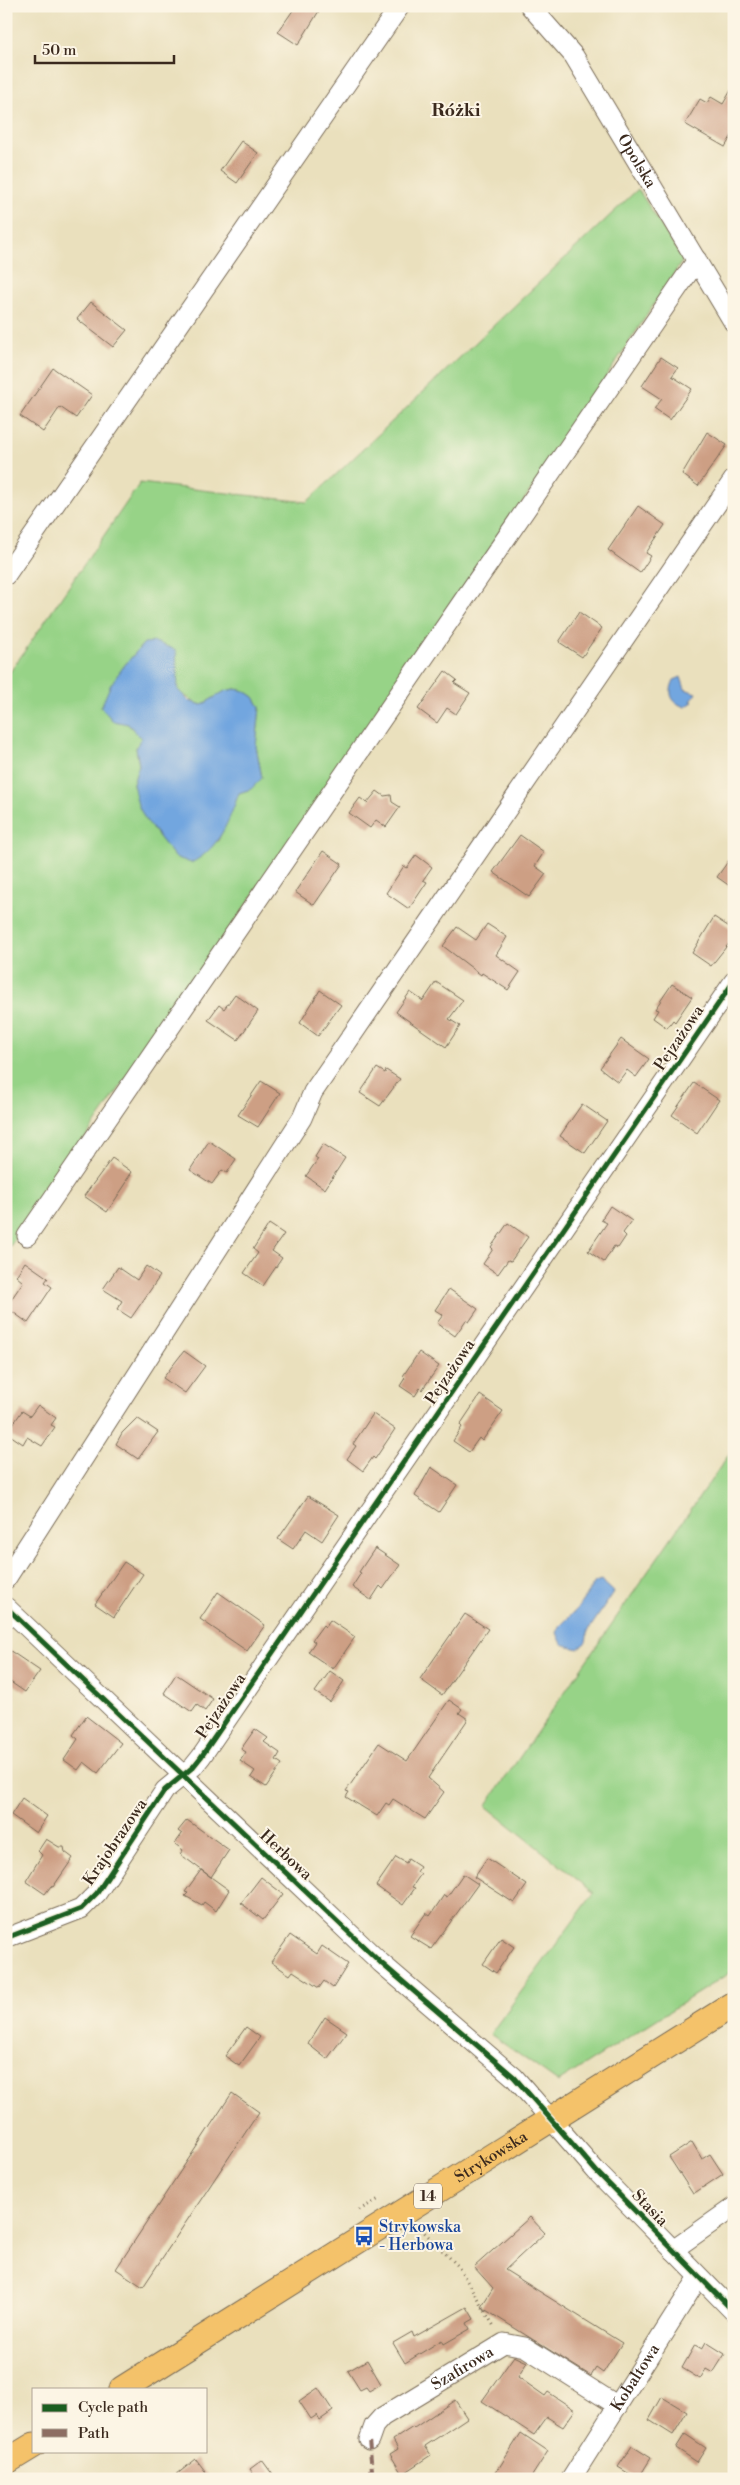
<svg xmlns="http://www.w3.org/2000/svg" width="740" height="2485" font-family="'Libre Bodoni',serif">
  <rect width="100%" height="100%" fill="#fcf5e5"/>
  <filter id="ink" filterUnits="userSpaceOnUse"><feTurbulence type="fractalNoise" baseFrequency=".02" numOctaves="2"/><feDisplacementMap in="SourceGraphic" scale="10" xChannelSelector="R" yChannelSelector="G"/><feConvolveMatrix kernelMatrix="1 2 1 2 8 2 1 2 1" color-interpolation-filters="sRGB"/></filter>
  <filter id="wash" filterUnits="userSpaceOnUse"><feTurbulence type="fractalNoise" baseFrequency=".0096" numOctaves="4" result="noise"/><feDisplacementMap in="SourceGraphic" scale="20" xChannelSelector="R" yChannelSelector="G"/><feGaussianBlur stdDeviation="1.12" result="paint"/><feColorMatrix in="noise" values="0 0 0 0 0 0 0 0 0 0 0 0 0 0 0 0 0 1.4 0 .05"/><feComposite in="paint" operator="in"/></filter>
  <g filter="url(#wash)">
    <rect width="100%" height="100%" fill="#eae0bd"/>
    <g fill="#97d387" stroke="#697e52" fill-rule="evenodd">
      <path d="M638,189l45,71c-218,335 -449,662 -677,992v-574l134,-195 167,19zM144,643c16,23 31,53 58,62l23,-14 10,-2 10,2 9,6 6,10 -4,39 6,32 -11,11 -12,4 -21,48 -43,16 -30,-38 -12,-35 6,-19 -3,-17 5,-10 -13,-14 -27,-17 23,-41z"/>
      <polygon points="734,1447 734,1970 558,2082 490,2034 594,1893 486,1806"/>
    </g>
    <g fill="#72a6df" stroke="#56687e">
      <path d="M155,642l21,8 2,40 11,11 13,4 23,-14 10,-2 10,2 9,6 6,10 -4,39 6,32 -11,11 -12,4c-11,29 -19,55 -48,70l-16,-6 -30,-38 -7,-14 -5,-21 6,-19 -3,-17 5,-10 -13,-14 -15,-3 -12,-14 10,-23 13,-18 20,-23z"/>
      <path d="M681,677l4,12 11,4 -5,8 2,1 -8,5c-15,-5 -17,-14 -11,-27z"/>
      <polygon points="601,1580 614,1592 588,1631 586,1642 578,1649 562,1644 557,1633 560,1626 577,1609 595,1582"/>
    </g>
    <g id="blocks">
      <g fill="#cd9f84">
        <polygon points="296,6 322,6 298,45 278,32"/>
        <polygon points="734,85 734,132 725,147 685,124 700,99 707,103 711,97 723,104"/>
        <polygon points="241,141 258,153 237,183 220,171"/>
        <polygon points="91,302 127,330 113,347 77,319"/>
        <polygon points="661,357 678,368 672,376 692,389 670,420 654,409 662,399 642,386"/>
        <polygon points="53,368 92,395 76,418 60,407 43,432 20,416"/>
        <polygon points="707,432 727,445 698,486 682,474"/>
        <polygon points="638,506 665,525 646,553 651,556 640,573 608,550"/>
        <polygon points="579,612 602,628 582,657 559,642"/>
        <polygon points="445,671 457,680 454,683 470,693 456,714 447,708 437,723 418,709"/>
        <polygon points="377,791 384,796 391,795 392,802 400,807 386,827 376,820 370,828 349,813 360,798 367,803"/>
        <polygon points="520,835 544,852 535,866 546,874 529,897 493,872"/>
        <polygon points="323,851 342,864 314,905 295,892"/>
        <polygon points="734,853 734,889 717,877"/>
        <polygon points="416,855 432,867 423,880 427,882 409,909 386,893 404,866 407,868"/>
        <polygon points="714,917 734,930 734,937 711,966 692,953"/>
        <polygon points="487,924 507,937 496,955 520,972 508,990 482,973 481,975 443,946 457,927 476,940"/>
        <polygon points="436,982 463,1000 449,1019 460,1026 446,1047 396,1012 410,992 423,1001"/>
        <polygon points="672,984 692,997 675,1022 673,1020 667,1028 653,1018 658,1010 655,1009"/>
        <polygon points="320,990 341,1005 318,1036 300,1023"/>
        <polygon points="235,994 258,1011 238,1040 208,1020 219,1005 224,1009"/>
        <polygon points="621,1039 649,1059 636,1077 627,1070 618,1082 600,1068"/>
        <polygon points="377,1068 385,1073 386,1070 400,1079 380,1106 360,1093"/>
        <polygon points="261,1081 280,1093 258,1127 238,1115"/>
        <polygon points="694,1083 719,1100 697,1133 672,1115"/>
        <polygon points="582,1104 607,1121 585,1153 560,1136"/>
        <polygon points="209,1141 236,1159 227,1173 222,1170 212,1184 190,1170"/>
        <polygon points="323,1144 345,1158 325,1189 306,1176 318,1159 315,1157"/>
        <polygon points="112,1158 132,1172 126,1181 127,1182 107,1212 84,1196"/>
        <polygon points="610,1206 632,1221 623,1233 626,1236 618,1248 614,1246 604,1262 588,1251 607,1223 601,1220"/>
        <polygon points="508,1223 528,1237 511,1261 508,1260 498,1274 483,1264 493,1249 491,1247"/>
        <polygon points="269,1224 284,1234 272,1251 282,1258 263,1286 244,1273 258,1253 253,1249"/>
        <polygon points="25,1262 48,1278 45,1282 52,1287 28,1323 6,1307 23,1282 16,1276"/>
        <polygon points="146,1266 160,1276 131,1318 117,1309 122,1301 103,1289 118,1267 137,1280"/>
        <polygon points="449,1289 478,1309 469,1322 466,1320 455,1336 437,1323 443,1315 435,1310"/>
        <polygon points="184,1351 205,1366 185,1393 163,1378"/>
        <polygon points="419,1352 439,1366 422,1390 420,1388 415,1396 400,1386 405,1378 403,1376"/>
        <polygon points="480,1395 503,1411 482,1441 479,1438 469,1452 453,1441 462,1427 460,1425"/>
        <polygon points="38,1405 56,1418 51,1425 55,1427 42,1446 27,1437 23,1444 7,1433 22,1411 30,1416"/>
        <polygon points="373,1414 395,1429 375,1459 373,1457 363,1471 347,1459 356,1446 353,1444"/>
        <polygon points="137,1418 158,1432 138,1459 116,1444 122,1433"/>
        <polygon points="431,1467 457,1485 439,1512 415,1496"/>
        <polygon points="308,1496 339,1515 322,1541 306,1530 293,1549 278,1539"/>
        <polygon points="375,1548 400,1565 383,1589 380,1586 371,1600 352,1587 361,1573 359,1572"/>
        <polygon points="124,1562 143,1574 114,1617 95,1604"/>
        <polygon points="218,1592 265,1625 247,1651 200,1619"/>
        <polygon points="465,1614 488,1629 442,1695 420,1679"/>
        <polygon points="330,1620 355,1637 333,1669 308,1652 315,1642 312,1640 323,1625 325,1627"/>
        <polygon points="6,1648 40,1671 25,1692 6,1679"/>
        <polygon points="330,1671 344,1681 330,1702 315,1692"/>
        <polygon points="176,1674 213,1699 205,1711 197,1705 192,1712 164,1693"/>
        <polygon points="449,1700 462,1709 459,1713 468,1719 428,1778 444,1792 425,1819 393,1799 389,1805 386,1803 377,1816 346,1797 349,1792 346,1791 379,1743 407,1761"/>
        <polygon points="86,1716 121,1743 98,1773 84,1762 78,1770 64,1760 78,1739 73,1735"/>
        <polygon points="255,1729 268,1738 264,1742 280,1753 276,1760 282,1764 266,1787 251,1777 255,1771 240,1761 246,1752 241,1749"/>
        <polygon points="22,1798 47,1816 36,1833 11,1815"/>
        <polygon points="187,1820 229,1850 211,1877 180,1854 183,1850 175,1844 182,1834 178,1831"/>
        <polygon points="46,1839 59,1847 64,1847 65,1852 73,1858 53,1887 51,1886 45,1894 26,1881 42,1855 38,1851"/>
        <polygon points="396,1857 406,1863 408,1859 420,1867 417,1872 421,1874 412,1887 415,1888 403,1905 376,1886"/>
        <polygon points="487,1858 527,1885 514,1903 474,1877"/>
        <polygon points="201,1870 229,1890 216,1911 204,1902 202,1905 185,1896 188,1893 185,1892"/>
        <polygon points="463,1874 478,1884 431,1949 410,1936 426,1913 430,1916 444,1895 447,1897"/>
        <polygon points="261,1877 283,1894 263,1920 241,1903"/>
        <polygon points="290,1935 317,1954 322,1946 348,1964 333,1988 324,1981 319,1988 293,1971 290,1975 271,1962"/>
        <polygon points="501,1938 514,1947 496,1973 483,1964"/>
        <polygon points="325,2017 347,2032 327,2059 308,2044"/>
        <polygon points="246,2027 260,2037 239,2066 225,2056"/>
        <polygon points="232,2093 259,2112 143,2287 116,2269"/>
        <polygon points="692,2142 702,2159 710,2154 723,2174 693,2194 669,2157"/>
        <polygon points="530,2217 545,2233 505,2270 622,2343 603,2373 596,2368 591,2376 481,2307 493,2288 474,2267"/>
        <polygon points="467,2307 474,2319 467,2323 470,2329 444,2344 442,2340 405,2363 393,2343 412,2332 414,2337"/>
        <polygon points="706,2342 725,2354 713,2373 706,2369 700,2379 682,2368 695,2345 702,2349"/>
        <polygon points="514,2356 527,2362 518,2377 545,2396 548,2392 575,2410 563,2427 547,2417 534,2435 482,2401"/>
        <polygon points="367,2360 381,2384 369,2391 366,2387 360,2390 348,2371"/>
        <polygon points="318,2388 333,2411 320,2420 317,2415 311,2419 299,2401"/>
        <polygon points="662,2397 687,2412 673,2435 649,2420"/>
        <polygon points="455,2400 467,2418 425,2446 431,2455 402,2474 390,2454 398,2449 393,2440 413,2427 414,2428"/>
        <polygon points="521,2433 548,2451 530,2479 492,2479"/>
        <polygon points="685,2434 706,2448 697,2462 676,2448"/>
        <polygon points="632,2446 651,2458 638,2479 618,2467"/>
        <polygon points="196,2459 211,2479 171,2479"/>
        <polygon points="262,2460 276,2479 257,2479 250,2469"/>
      </g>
    </g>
  </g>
  <g filter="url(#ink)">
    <use href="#blocks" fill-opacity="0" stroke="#786a56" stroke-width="1"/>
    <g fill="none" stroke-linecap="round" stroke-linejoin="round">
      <defs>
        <g id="minor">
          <path id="s1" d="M530,6l44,50 160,267"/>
          <polyline points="6,575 400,6"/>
          <polyline points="27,1236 697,260"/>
          <polyline points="6,1579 302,1118 313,1092 734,479"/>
          <polyline points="6,1607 381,1963 514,2077 596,2171 734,2312"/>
          <polyline points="6,1938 81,1909 97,1893 165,1790 193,1767 201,1757 734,981"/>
          <polyline points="673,2250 734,2207"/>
          <path id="s2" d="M369,2440l5,-14 8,-9 122,-74 21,4 93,59"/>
          <path id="s3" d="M571,2479l128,-202"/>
        </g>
        <g id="major">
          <path id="s4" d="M122,2389l612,-385"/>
          <polyline points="6,2462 34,2445"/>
        </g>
      </defs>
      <use href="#minor" stroke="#786a56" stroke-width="21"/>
      <use href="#major" stroke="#786a56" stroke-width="27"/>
      <g stroke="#786a56" stroke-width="3" stroke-dasharray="1 4" stroke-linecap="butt">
        <polyline points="359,2210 379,2199"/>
        <polyline points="417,2230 420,2228 458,2266 495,2328"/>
      </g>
      <use href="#minor" stroke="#fff" stroke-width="19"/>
      <use href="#major" stroke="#f4c26a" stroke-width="25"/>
      <polyline stroke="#8d6e63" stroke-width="4" stroke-dasharray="8 4" stroke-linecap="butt" points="359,2479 372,2470 369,2440"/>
      <defs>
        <g id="cycleway">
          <polyline points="6,1607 381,1963 514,2077 596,2171 734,2312"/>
          <polyline points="6,1938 81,1909 97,1893 165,1790 193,1767 201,1757 734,981"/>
        </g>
      </defs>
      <use href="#cycleway" stroke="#fcf5e5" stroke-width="8"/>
      <use href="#cycleway" stroke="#1b5e20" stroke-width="5"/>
    </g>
  </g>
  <defs>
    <symbol id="bus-bare" viewBox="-9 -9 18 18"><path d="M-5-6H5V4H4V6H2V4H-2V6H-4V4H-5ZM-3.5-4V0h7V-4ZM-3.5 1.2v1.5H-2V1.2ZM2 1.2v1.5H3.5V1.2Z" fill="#1a4fb4" stroke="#fcf5e5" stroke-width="2.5" paint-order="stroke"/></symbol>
  </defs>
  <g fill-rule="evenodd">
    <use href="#bus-bare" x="350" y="2222" width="28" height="28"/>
  </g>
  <g text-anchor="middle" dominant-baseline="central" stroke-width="4" stroke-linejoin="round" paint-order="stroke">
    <rect fill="#fcf5e5" stroke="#75675a" stroke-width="1" x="414" y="2183.5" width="28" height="25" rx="4"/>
    <g font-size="15" font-weight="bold" fill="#3b2a1e">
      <text x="428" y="2196">14</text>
    </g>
    <g font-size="16" fill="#3b2a1e" stroke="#fcf5e5">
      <text stroke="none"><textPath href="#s1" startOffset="189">Opolska</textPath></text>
      <text transform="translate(679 1038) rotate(-56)">Pejzażowa</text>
      <text transform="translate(450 1372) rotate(-56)">Pejzażowa</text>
      <text transform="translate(221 1706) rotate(-56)">Pejzażowa</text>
      <text transform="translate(115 1842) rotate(-56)">Krajobrazowa</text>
      <text transform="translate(286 1855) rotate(43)">Herbowa</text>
      <text stroke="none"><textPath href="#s4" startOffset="436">Strykowska</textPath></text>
      <text transform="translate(650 2208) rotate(46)">Stasia</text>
      <text stroke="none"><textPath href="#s2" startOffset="121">Szafirowa</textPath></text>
      <text stroke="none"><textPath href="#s3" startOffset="120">Kobaltowa</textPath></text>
    </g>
    <g font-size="16" fill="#164399" stroke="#fcf5e5" text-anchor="start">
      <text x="379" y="2227">Strykowska<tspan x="379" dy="18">- Herbowa</tspan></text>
    </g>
    <g font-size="18" font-weight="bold" fill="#3b2a1e" stroke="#fcf5e5">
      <text x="456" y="110">Różki</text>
    </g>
  </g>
  <rect width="740" height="2485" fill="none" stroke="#fcf5e5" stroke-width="25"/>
  <rect x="32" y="2388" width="175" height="65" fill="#fcf5e5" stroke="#afa495"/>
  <rect x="42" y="2404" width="25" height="8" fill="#1b5e20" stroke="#afa495"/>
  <text x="78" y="2412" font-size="15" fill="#3b2a1e">Cycle path</text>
  <rect x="42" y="2429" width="25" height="8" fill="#8d6e63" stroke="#afa495"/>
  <text x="78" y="2438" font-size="15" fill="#3b2a1e">Path</text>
  <path d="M35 55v8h139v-8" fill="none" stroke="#3b2a1e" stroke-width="2.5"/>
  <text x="42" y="55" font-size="15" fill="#3b2a1e" stroke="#fcf5e5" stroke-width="4" paint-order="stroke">50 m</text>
</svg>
